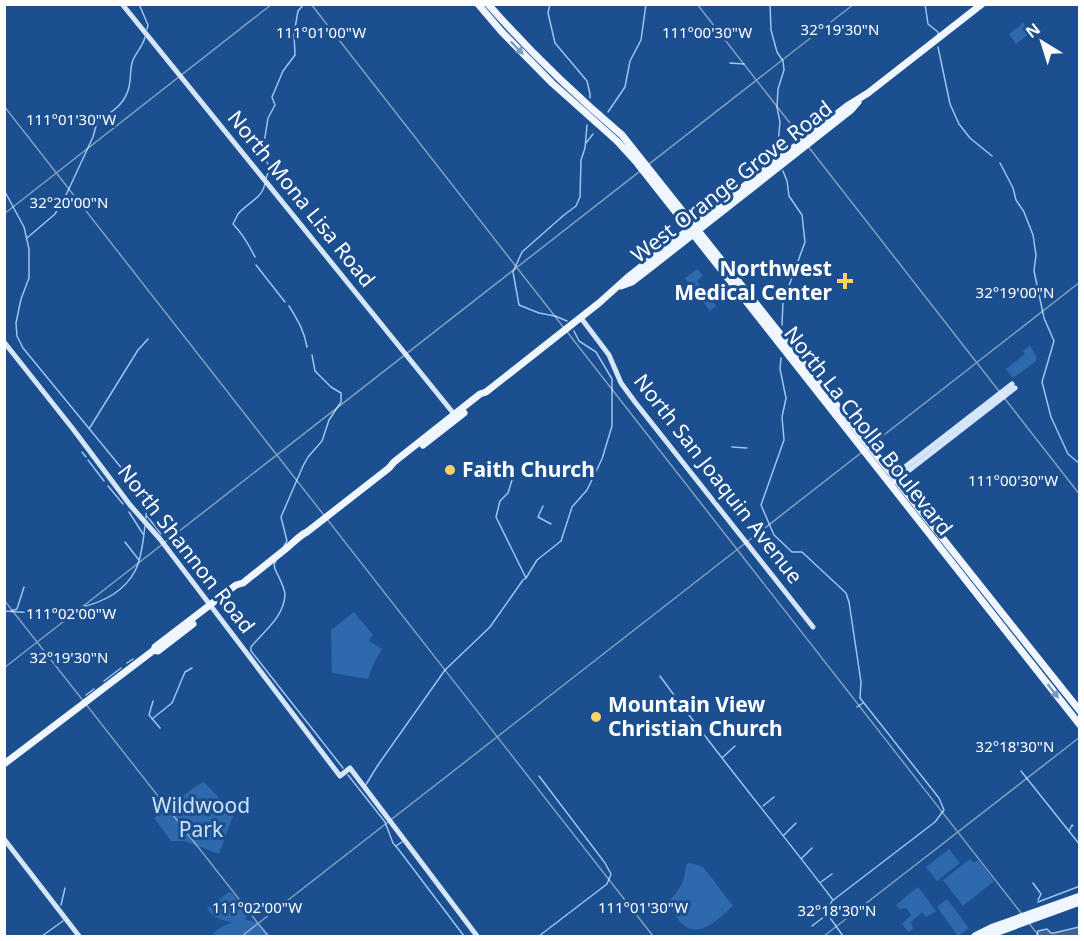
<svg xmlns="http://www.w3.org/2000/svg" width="1084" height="941" font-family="'Noto Sans',sans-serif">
<rect width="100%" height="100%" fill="#1b4f8f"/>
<!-- green -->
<path fill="#2e69ad" d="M1023 23 1031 32 1016 44 1009 34Z
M698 269 703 276 697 281 716 306 710 311 685 278Z
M1030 346 1037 357 1036 361 1013 378 1006 369 1025 354 1023 351Z
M354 612 373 635 369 641 382 649 373 665 368 679 332 673 331 630Z
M204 782 221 800 236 808 219 854 184 841H171L154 818 195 787Z
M949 849 960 863 937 881 926 867Z
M970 859 974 863 978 860 994 881 963 906 943 880Z
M689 863 698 865 704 868 733 906C721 916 703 937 686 927 678 922 673 910 667 903 679 892 685 881 686 865Z
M918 887 936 911 926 917 922 912 911 922 913 929 908 932 902 924 911 915 906 908 899 909 896 905Z
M229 892 232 893 249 915 244 919 259 923 271 936H216L213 934 218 929 232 922C221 921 214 917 207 909Z
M947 899 969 928 958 936 937 907Z"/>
<!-- water -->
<path fill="#3c6290" stroke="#9cc4f0" stroke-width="1.5" d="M1079 927V936H1037L1038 931 1047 929 1051 933H1054Z"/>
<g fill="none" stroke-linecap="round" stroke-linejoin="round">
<!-- stream -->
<path stroke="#9cc4f0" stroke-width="1.5" d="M139 4 148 25 147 29
M550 4 548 13 555 43 587 81 590 94V98
M770 4 771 30 777 52 783 61 784 70 778 89 777 107 780 122 777 154
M925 4 928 24 938 32V35
M938 47 950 104 959 124 970 138 992 156
M730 63 744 64
M608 112 625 87 630 61 641 40 646 4
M586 143 593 134
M1000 163 1013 188 1016 200 1024 212 1033 235 1036 255 1034 271 1044 318 1054 341 1042 382 1051 417 1068 454 1080 464
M266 178 270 168 263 154V149L268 118 275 105 272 97 283 71 295 55 294 34 298 11 304 4
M4 190 24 227 29 249V278L21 299 16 323 17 336 23 348 142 493C147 501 146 509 146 518
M27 238 55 214 66 195 93 137 97 122C111 112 125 105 129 87 131 79 130 71 132 63 134 54 143 47 145 37
M255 257C249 245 243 234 233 224 234 222 237 216 238 214 247 203 263 198 265 183
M256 265 285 302
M289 306C298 321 304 330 307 347
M567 321 555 316 539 313 519 305 513 272 522 252 564 215 576 206 580 197 581 160 585 148 587 125
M782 325 783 302 805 242 802 215 789 196 787 181 783 171
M781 358 780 369 786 398 782 417 784 440 761 505 774 535 792 552H802L846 593 849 602 861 682 860 698 939 798 944 810 935 822 832 901 827 911 831 919 843 936
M89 429 138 350 148 339
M732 447 747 448
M82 452 86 457
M88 460 104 481
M511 467 512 480 508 493 500 501 496 517 526 578
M108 486 123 504
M543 506 538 517 551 524
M129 512 143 534
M147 516 161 534
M125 542 139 560
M284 546 287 541 281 517 303 466 308 457 322 441 329 420 341 402V393L331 387 315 371 312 355
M276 561 274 564 275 569C278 576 285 587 285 595 284 617 263 632 251 647V651L343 768
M4 611C46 615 113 613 135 571 142 558 143 540 145 526
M11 611 17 609 24 587
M127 663 133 659
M660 676C715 752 776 825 833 900
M104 681 121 668
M86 695 94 689
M153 701 149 715 160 728
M857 707 863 703
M152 719 172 703 185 672 192 668
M723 757 735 746
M1021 771 1080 845
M348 775 385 822 393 843 399 850 464 936
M539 776 605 863 611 874 607 884 539 936
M365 786 378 765 445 670 490 627 523 580 526 578 537 560 561 541 572 507 587 490 602 459 612 426V379L596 352 579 341 574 331
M763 806 774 797
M1069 831 1072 825 1073 826
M784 835 796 823
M396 846 402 842
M802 858 812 848
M821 882 832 874
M1033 883 1041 894 1038 900
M1038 902 1080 886
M61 905 65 888
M812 926 825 916H828
M42 936 63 921"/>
<!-- secondary -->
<path stroke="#d6e6fa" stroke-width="5" d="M122 4 454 414
M581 318 609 355 621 383 635 402 813 627
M4 342 73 429 130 505 160 539 340 776 350 768 477 936
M892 477 1012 384
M894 482 1015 388
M4 839 79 936"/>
<!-- primary -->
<path stroke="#f0f6ff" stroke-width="7" d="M478 4 501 31 552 83 617 141 637 163 1080 725
M488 4C529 51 575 95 622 135L1080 711
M621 286 632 282 654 265 851 110 858 102
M423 445 464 413
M154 650 158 651 193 624
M4 764 154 650 155 647 236 585 243 583C258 571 273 559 288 547 295 541 299 536 307 532L389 468 394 462 480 394 486 392 599 303 628 277 847 106 868 93 982 4
M975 936 993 927 1080 896
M987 936 1080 902"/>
</g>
<!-- one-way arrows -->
<defs><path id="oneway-solid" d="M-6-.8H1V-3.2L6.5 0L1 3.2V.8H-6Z" transform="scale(1.5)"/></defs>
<g fill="#7b9ac1">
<use href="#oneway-solid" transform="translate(517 48) rotate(46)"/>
<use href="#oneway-solid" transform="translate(1053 691) rotate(52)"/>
</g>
<!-- ticks -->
<path fill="none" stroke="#fff" stroke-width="1.5" stroke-opacity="0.45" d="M311 4 1039 936M697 4 1080 495M4 106 653 936M4 214 272 4M4 600 268 936M4 668 854 4M242 936 1080 282M824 936 1080 737"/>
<!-- markers -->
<g fill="#ffd166" stroke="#1b4f8f" stroke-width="2">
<path d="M842 272h6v6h6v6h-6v6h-6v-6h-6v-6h6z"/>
<circle cx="450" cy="470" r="6"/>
<circle cx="596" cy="717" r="6"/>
</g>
<g text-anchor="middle" stroke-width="6" stroke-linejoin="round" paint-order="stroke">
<!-- street labels -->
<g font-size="21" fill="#fff" stroke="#1b4f8f">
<text transform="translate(732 182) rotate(-38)" y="7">West Orange Grove Road</text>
<text transform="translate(301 199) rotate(51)" y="7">North Mona Lisa Road</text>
<text transform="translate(868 431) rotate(52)" y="7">North La Cholla Boulevard</text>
<text transform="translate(718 479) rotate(52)" y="7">North San Joaquin Avenue</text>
<text transform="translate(186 549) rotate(52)" y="7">North Shannon Road</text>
</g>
<!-- poi labels -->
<g font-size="21" font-weight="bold" fill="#fff" stroke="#1b4f8f" text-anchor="start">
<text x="832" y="276" text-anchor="end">Northwest<tspan x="832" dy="24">Medical Center</tspan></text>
<text x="462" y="477">Faith Church</text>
<text x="608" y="712">Mountain View<tspan x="608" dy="24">Christian Church</tspan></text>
</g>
<!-- park labels -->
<g font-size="21" fill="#cfe3fa" stroke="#1b4f8f">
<text x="201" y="813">Wildwood<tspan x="201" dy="24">Park</tspan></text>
</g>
</g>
<g font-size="15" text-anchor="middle" fill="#fff" stroke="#1b4f8f" stroke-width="6" stroke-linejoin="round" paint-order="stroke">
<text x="840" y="35">32°19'30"N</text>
<text x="321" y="38">111°01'00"W</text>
<text x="707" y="38">111°00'30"W</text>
<text x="71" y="125">111°01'30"W</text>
<text x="69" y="208">32°20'00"N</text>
<text x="1015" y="298">32°19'00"N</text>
<text x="1013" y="486">111°00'30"W</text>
<text x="71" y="619">111°02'00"W</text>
<text x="69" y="663">32°19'30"N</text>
<text x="1015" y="752">32°18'30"N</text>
<text x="257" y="913">111°02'00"W</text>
<text x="643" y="913">111°01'30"W</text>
<text x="837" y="916">32°18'30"N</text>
</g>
<!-- border -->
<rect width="1084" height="941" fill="none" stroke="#ffffff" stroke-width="12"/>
<!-- north arrow -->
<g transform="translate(1042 42) rotate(322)" stroke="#1b4f8f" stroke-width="4.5" paint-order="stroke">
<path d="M0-4.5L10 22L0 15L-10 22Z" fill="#ffffff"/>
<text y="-9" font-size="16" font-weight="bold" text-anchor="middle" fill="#ffffff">N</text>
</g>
</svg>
